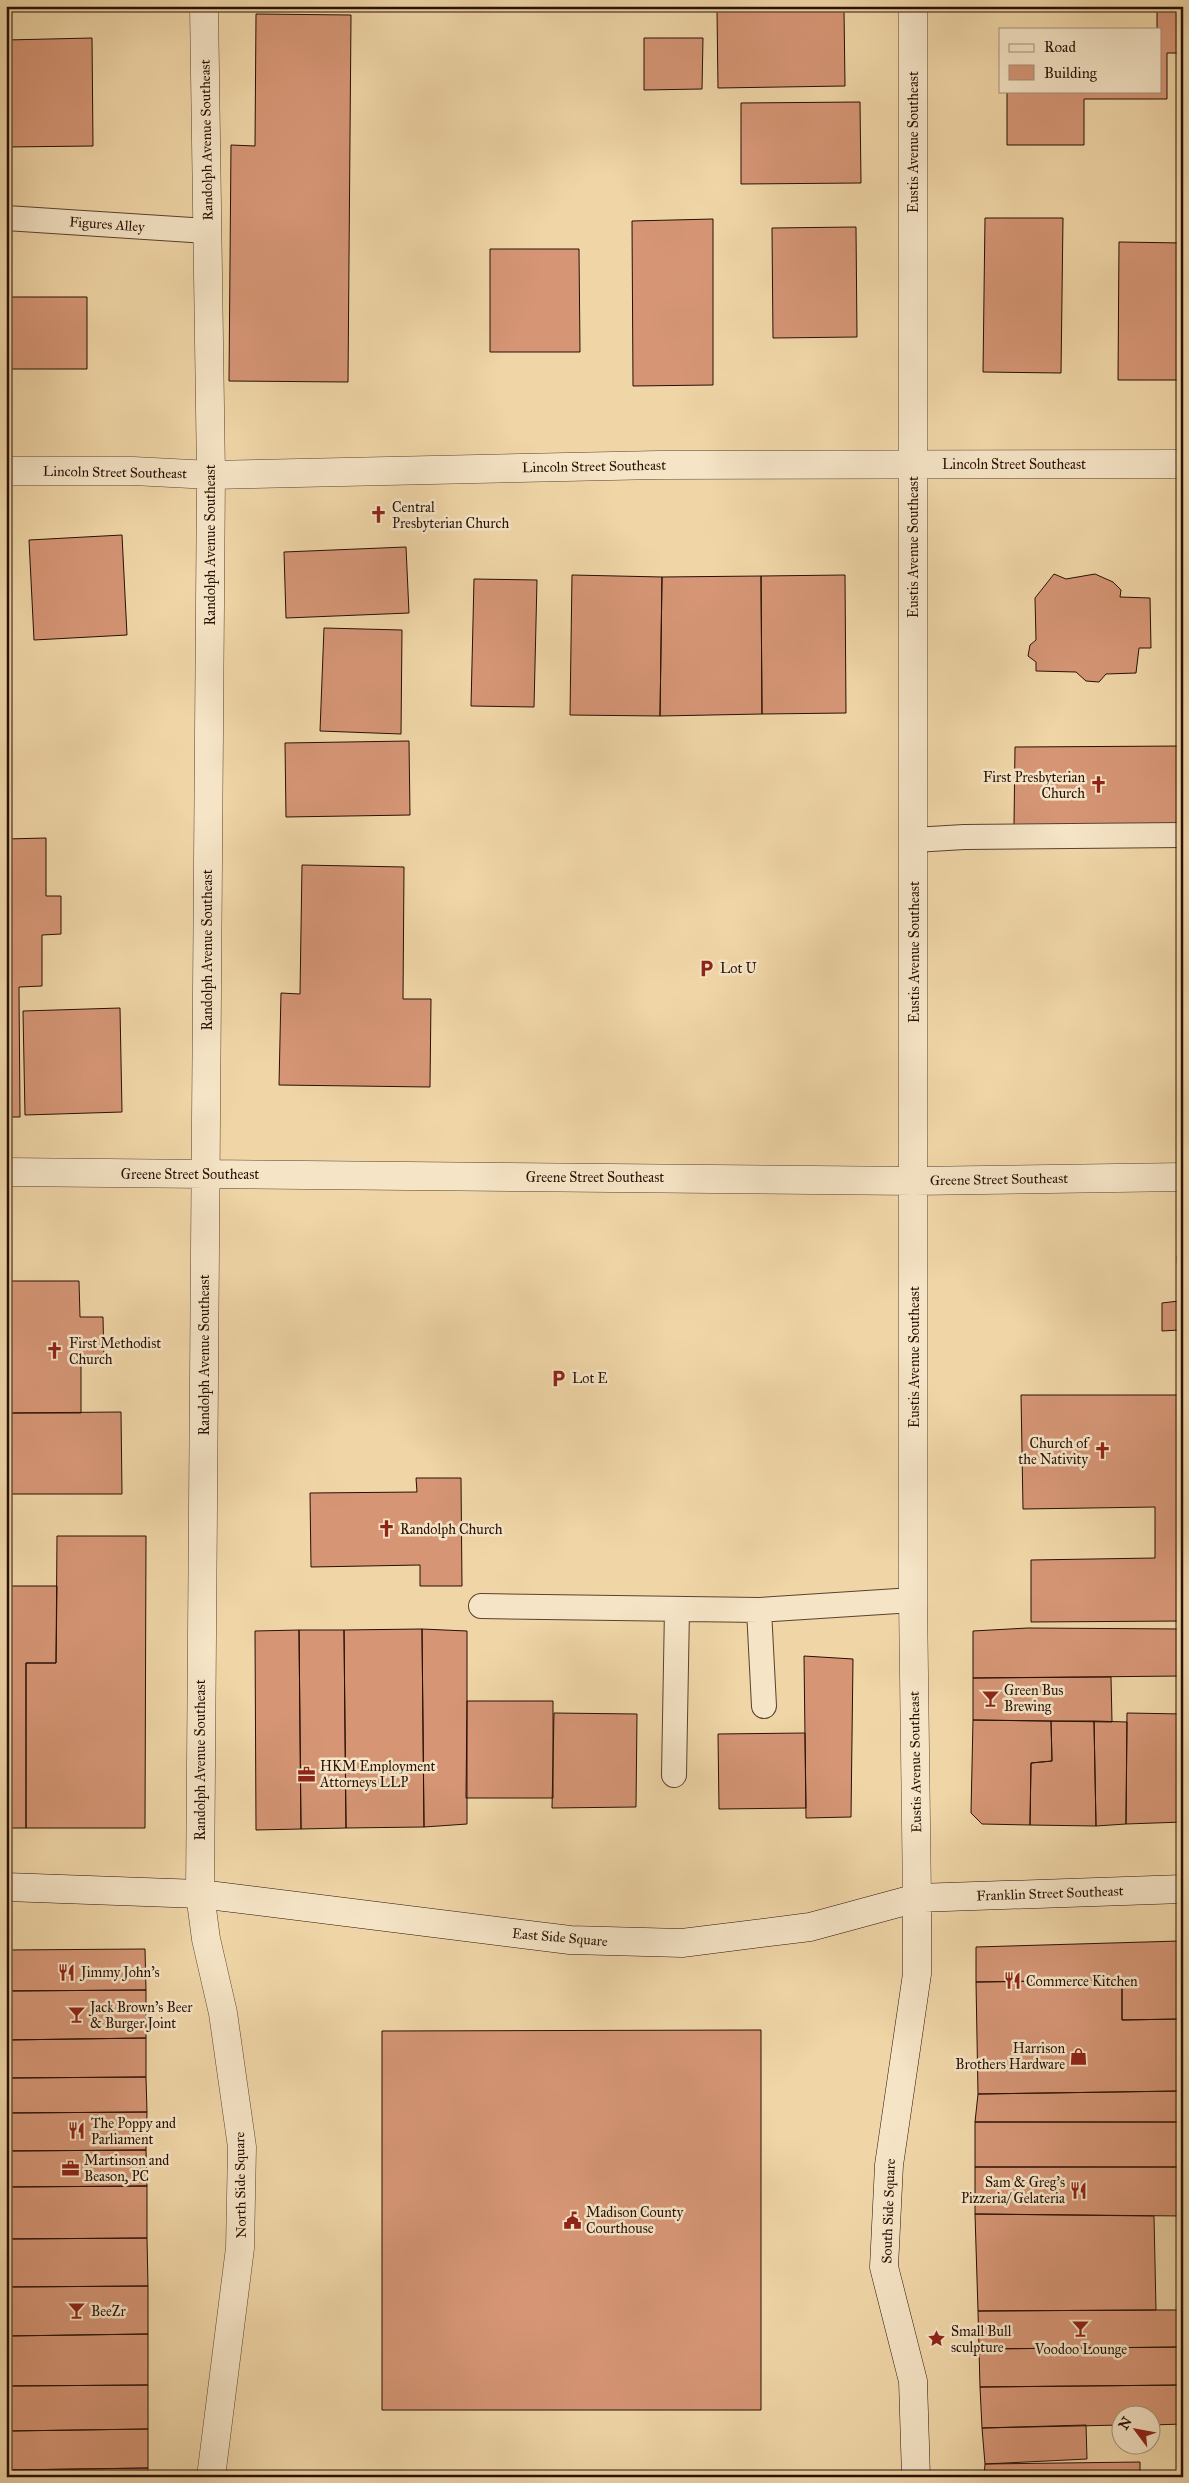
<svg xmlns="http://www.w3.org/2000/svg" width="1189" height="2483" font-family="'IM FELL Great Primer',serif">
<rect width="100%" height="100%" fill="#f0d6a7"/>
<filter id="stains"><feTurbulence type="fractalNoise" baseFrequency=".004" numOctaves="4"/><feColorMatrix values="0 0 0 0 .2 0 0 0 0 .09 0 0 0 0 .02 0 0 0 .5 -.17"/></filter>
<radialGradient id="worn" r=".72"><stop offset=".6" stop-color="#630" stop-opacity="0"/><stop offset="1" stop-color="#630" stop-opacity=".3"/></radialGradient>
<!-- building -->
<path fill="#d69676" stroke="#281005" d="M1157 6H1183V53H1167V99H1084V145H1007V91H1160V29H1157Z
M844 10 845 86 718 88 717 11Z
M256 14 351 15 348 382 229 381 231 145 255 146Z
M92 38 93 146 6 147V40Z
M644 38H703L702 89 644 90Z
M860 102 861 183 741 184V103Z
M985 218H1063L1061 373 983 372Z
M713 219V385L633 386 632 221Z
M856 227 857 337 773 338 772 228Z
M1119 242 1183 243V380H1118Z
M490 249H579L580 352H490Z
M6 297H87V369H6Z
M122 535 127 635 34 640 29 540Z
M406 547 409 613 286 618 284 552Z
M1054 574 1066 579 1095 574 1113 582 1121 590 1120 597 1150 598 1151 648H1139L1136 673 1106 674 1099 682 1086 681 1076 672 1036 671V662L1028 656 1030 645 1036 640 1035 598Z
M572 575 662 577 660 716 570 715Z
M845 575 846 713 762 714 761 576Z
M761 576 762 714 660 716 662 577Z
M474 579 537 580 534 707 471 706Z
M324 628 402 630 401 734 320 731Z
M409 741 410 815 286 817 285 743Z
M1183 746V824L1014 825 1015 747Z
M46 838V896H61V934L42 935V986L19 987 20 1117H6V839Z
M302 865 404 867 403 999H431L430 1087 279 1085 281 993 300 994Z
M120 1008 122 1112 25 1115 23 1011Z
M1177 1256H1183V1621L1031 1622V1560L1155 1558V1507L1023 1509 1021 1395H1179V1330L1162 1331V1303L1179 1301Z
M6 1281H79L80 1317H103L104 1362H81V1413H6Z
M121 1412 122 1494H6V1413Z
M416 1478H461L462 1586H420V1565L311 1567 310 1493 417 1492Z
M57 1536H146L145 1828H26V1663H56Z
M6 1586H57L56 1663H26V1828H6Z
M1028 1628 1183 1629V1676L973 1678V1631Z
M422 1629 424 1827 346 1828 344 1630Z
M422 1629 467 1631V1824L424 1827Z
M299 1630 301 1829 256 1830 255 1631Z
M299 1630H344L346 1828 301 1829Z
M804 1656 853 1659 851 1817 806 1818Z
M1111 1677 1112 1722 973 1720V1678Z
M467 1701H553V1798H466Z
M554 1713 637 1714 636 1807 552 1808Z
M1127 1713 1183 1714V1822L1126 1824Z
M973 1720 1051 1721 1052 1761 1031 1763 1030 1825 982 1824 971 1813Z
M1051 1721H1094L1096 1826 1030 1825 1031 1763 1052 1761Z
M1094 1721 1127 1722 1126 1824 1096 1826Z
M805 1733 806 1808 719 1809 718 1734Z
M1179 1941 1180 2019 1122 2020V1980L976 1982V1947Z
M145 1949 146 1990 6 1991V1950Z
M1122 1980V2020L1180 2019 1181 2091 978 2094 976 1982Z
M146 1990V2038L6 2040V1991Z
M761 2030V2410H382V2031Z
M146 2038V2077L6 2078V2040Z
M146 2077 147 2112 6 2113V2078Z
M1181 2091V2122H975L978 2094Z
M147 2112 146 2150 6 2151V2113Z
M975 2122H1183V2167H975Z
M146 2150 147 2186 6 2187V2151Z
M975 2167H1183V2216L975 2214Z
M147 2186V2238L6 2239V2187Z
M975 2214 1154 2216 1156 2310 978 2311Z
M147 2238 148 2286 6 2287V2239Z
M148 2286V2334L6 2336V2287Z
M1156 2310H1183V2347L979 2349 978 2311Z
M148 2334V2385L6 2386V2336Z
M1183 2347V2385L980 2387 979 2349Z
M148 2385V2429L8 2431 7 2386Z
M1183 2385V2424L1152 2425V2416H1122V2425L982 2428 980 2387Z
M1086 2425 1087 2459 985 2464 982 2428Z
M148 2429V2468L8 2470V2431Z
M1140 2462V2477H984L985 2464Z
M148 2468V2477H8V2470Z"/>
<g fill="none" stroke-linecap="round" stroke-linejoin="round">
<defs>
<path id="lane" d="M6 218 207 231
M914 840 964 837 1183 835
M481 1606 759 1610 913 1600
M759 1610 764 1706
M674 1775 677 1609"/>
<path id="street" d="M204 6 211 475 200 1894 206 1939 223 2013 242 2147 240 2248 211 2477
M913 6V1600L917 1898
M6 471H133L211 475 658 465 1183 464
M6 1172 914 1181 1183 1177"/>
<path id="secondary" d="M6 1887 200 1894 570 1940 682 1943 810 1927 917 1898 1183 1889
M916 2477 913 2381 884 2267 889 2165 917 1974V1898"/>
</defs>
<!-- lane casing -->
<use href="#lane" stroke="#5a422e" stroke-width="26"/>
<!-- street casing -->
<use href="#street" stroke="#5a422e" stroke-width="29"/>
<!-- secondary casing -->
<use href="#secondary" stroke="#281005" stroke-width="29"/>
<!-- lane -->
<use href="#lane" stroke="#f5e4c6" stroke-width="24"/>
<!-- street -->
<use href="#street" stroke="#f5e4c6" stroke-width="28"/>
<!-- secondary -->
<use href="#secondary" stroke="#f5e4c6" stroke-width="28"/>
</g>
<!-- icons -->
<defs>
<symbol id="church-bare" viewBox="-9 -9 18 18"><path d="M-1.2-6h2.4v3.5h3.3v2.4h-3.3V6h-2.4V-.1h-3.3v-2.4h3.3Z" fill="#8f2418" stroke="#f5e4c6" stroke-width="2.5" paint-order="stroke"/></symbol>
<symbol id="parking-bare" viewBox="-9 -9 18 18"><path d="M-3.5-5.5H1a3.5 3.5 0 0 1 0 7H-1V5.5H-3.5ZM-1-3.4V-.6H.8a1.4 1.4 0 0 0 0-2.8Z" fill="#8f2418" stroke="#f5e4c6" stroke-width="2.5" paint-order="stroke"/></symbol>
<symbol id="bar-bare" viewBox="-9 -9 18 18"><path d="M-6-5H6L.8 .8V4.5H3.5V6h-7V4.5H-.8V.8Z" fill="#8f2418" stroke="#f5e4c6" stroke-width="2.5" paint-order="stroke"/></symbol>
<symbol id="office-bare" viewBox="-9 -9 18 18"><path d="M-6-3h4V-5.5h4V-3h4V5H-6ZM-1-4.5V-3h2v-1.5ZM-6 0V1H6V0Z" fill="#8f2418" stroke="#f5e4c6" stroke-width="2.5" paint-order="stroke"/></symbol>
<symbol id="restaurant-bare" viewBox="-9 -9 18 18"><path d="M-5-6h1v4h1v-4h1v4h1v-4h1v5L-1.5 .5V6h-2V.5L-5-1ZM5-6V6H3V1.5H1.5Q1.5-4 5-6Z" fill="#8f2418" stroke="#f5e4c6" stroke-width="2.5" paint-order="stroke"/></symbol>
<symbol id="shop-bare" viewBox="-9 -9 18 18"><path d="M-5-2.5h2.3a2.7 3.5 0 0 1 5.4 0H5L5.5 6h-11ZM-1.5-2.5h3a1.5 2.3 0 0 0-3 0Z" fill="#8f2418" stroke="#f5e4c6" stroke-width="2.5" paint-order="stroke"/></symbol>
<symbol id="civic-bare" viewBox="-9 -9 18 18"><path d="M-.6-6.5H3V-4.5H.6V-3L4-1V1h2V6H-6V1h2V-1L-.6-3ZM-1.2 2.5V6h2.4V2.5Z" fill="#8f2418" stroke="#f5e4c6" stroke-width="2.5" paint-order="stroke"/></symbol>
<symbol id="sight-bare" viewBox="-9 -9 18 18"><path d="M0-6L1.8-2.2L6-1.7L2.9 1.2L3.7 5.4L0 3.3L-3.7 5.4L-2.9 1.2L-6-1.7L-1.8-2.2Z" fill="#8f2418" stroke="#f5e4c6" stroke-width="2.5" paint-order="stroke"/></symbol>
</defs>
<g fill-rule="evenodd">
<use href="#church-bare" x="366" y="502" width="25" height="25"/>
<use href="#church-bare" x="1086" y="772" width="25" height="25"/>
<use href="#parking-bare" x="694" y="956" width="25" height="25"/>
<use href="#church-bare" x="42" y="1338" width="25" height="25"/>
<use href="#parking-bare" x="546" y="1366" width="25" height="25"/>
<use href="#church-bare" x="1090" y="1438" width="25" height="25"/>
<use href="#church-bare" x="374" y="1516" width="25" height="25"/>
<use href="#bar-bare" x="978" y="1686" width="25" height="25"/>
<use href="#office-bare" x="294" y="1762" width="25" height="25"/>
<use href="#restaurant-bare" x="54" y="1960" width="25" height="25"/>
<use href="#restaurant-bare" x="1000" y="1968" width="25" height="25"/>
<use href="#bar-bare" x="64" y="2002" width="25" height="25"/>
<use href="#shop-bare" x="1066" y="2044" width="25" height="25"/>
<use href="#restaurant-bare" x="64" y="2118" width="25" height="25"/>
<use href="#office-bare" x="58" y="2156" width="25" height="25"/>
<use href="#restaurant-bare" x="1066" y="2178" width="25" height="25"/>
<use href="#civic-bare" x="560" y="2208" width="25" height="25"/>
<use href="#bar-bare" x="64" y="2298" width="25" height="25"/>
<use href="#bar-bare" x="1068" y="2316" width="25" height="25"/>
<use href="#sight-bare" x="924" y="2326" width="25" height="25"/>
</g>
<g text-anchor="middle" stroke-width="5" stroke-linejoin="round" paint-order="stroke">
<!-- street labels -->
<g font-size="14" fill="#281005" stroke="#f5e4c6">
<text transform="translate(206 140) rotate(-91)" y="5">Randolph Avenue Southeast</text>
<text transform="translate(913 142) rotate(-90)" y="5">Eustis Avenue Southeast</text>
<text transform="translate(107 224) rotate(4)" y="5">Figures Alley</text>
<text x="1014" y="469">Lincoln Street Southeast</text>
<text transform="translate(594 466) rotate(-1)" y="5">Lincoln Street Southeast</text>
<text transform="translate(115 472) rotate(1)" y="5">Lincoln Street Southeast</text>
<text transform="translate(210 545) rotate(-90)" y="5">Randolph Avenue Southeast</text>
<text transform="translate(913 547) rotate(-90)" y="5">Eustis Avenue Southeast</text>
<text transform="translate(207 950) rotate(-90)" y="5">Randolph Avenue Southeast</text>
<text transform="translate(914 952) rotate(-90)" y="5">Eustis Avenue Southeast</text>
<text x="190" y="1179">Greene Street Southeast</text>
<text x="595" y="1182">Greene Street Southeast</text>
<text transform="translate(999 1179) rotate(-1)" y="5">Greene Street Southeast</text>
<text transform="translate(204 1355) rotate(-90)" y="5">Randolph Avenue Southeast</text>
<text transform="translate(914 1357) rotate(-90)" y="5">Eustis Avenue Southeast</text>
<text transform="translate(200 1760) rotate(-90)" y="5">Randolph Avenue Southeast</text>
<text transform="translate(915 1762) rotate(-91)" y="5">Eustis Avenue Southeast</text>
<text transform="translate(1050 1893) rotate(-2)" y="5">Franklin Street Southeast</text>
<text transform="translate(560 1937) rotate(5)" y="5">East Side Square</text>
<text transform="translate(240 2185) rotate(-91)" y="5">North Side Square</text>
<text transform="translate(888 2211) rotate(-88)" y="5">South Side Square</text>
</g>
<!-- poi labels -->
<g font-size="14" fill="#281005" stroke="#f5e4c6" text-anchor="start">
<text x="392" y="512">Central<tspan x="392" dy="16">Presbyterian Church</tspan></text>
<text x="1085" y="782" text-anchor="end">First Presbyterian<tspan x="1085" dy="16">Church</tspan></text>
<text x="720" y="973">Lot U</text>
<text x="69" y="1348">First Methodist<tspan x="69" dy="16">Church</tspan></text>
<text x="572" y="1383">Lot E</text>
<text x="1088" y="1448" text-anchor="end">Church of<tspan x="1088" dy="16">the Nativity</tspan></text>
<text x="400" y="1534">Randolph Church</text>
<text x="1004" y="1695">Green Bus<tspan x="1004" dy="16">Brewing</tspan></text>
<text x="320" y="1771">HKM Employment<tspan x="320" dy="16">Attorneys LLP</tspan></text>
<text x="81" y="1977">Jimmy John's</text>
<text x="1026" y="1986">Commerce Kitchen</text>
<text x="90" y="2012">Jack Brown's Beer<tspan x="90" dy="16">&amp; Burger Joint</tspan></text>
<text x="1065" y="2053" text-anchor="end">Harrison<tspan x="1065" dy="16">Brothers Hardware</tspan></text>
<text x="91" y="2128">The Poppy and<tspan x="91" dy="16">Parliament</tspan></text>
<text x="84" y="2165">Martinson and<tspan x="84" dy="16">Beason, PC</tspan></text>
<text x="1065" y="2187" text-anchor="end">Sam &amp; Greg's<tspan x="1065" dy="16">Pizzeria/ Gelateria</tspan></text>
<text x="586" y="2217">Madison County<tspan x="586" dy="16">Courthouse</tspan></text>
<text x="91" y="2316">BeeZr</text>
<text x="951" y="2336">Small Bull<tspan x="951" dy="16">sculpture</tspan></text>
<text x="1081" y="2354" text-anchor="middle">Voodoo Lounge</text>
</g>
</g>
<!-- margin -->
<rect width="1189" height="2483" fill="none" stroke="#f0d6a7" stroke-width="25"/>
<rect x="8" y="8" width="1174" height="2468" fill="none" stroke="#281005" stroke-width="2.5"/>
<rect x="12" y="12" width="1164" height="2458" fill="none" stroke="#281005"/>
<!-- legend -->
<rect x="999" y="28" width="162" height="65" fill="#f5e4c6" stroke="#a38f79"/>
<rect x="1009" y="44" width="25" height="8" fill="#f5e4c6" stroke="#a38f79"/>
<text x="1044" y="52" font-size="15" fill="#281005">Road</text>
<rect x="1009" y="65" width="25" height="15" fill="#d69676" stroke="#a38f79"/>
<text x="1044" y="78" font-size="15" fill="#281005">Building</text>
<!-- north arrow -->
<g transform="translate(1136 2430) rotate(302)"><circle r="24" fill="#f5e4c6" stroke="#a38f79"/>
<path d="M0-4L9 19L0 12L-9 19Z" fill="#8f2418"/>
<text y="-8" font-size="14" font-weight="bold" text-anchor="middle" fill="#281005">N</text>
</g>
<rect width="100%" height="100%" filter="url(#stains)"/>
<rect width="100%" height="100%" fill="url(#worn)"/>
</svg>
